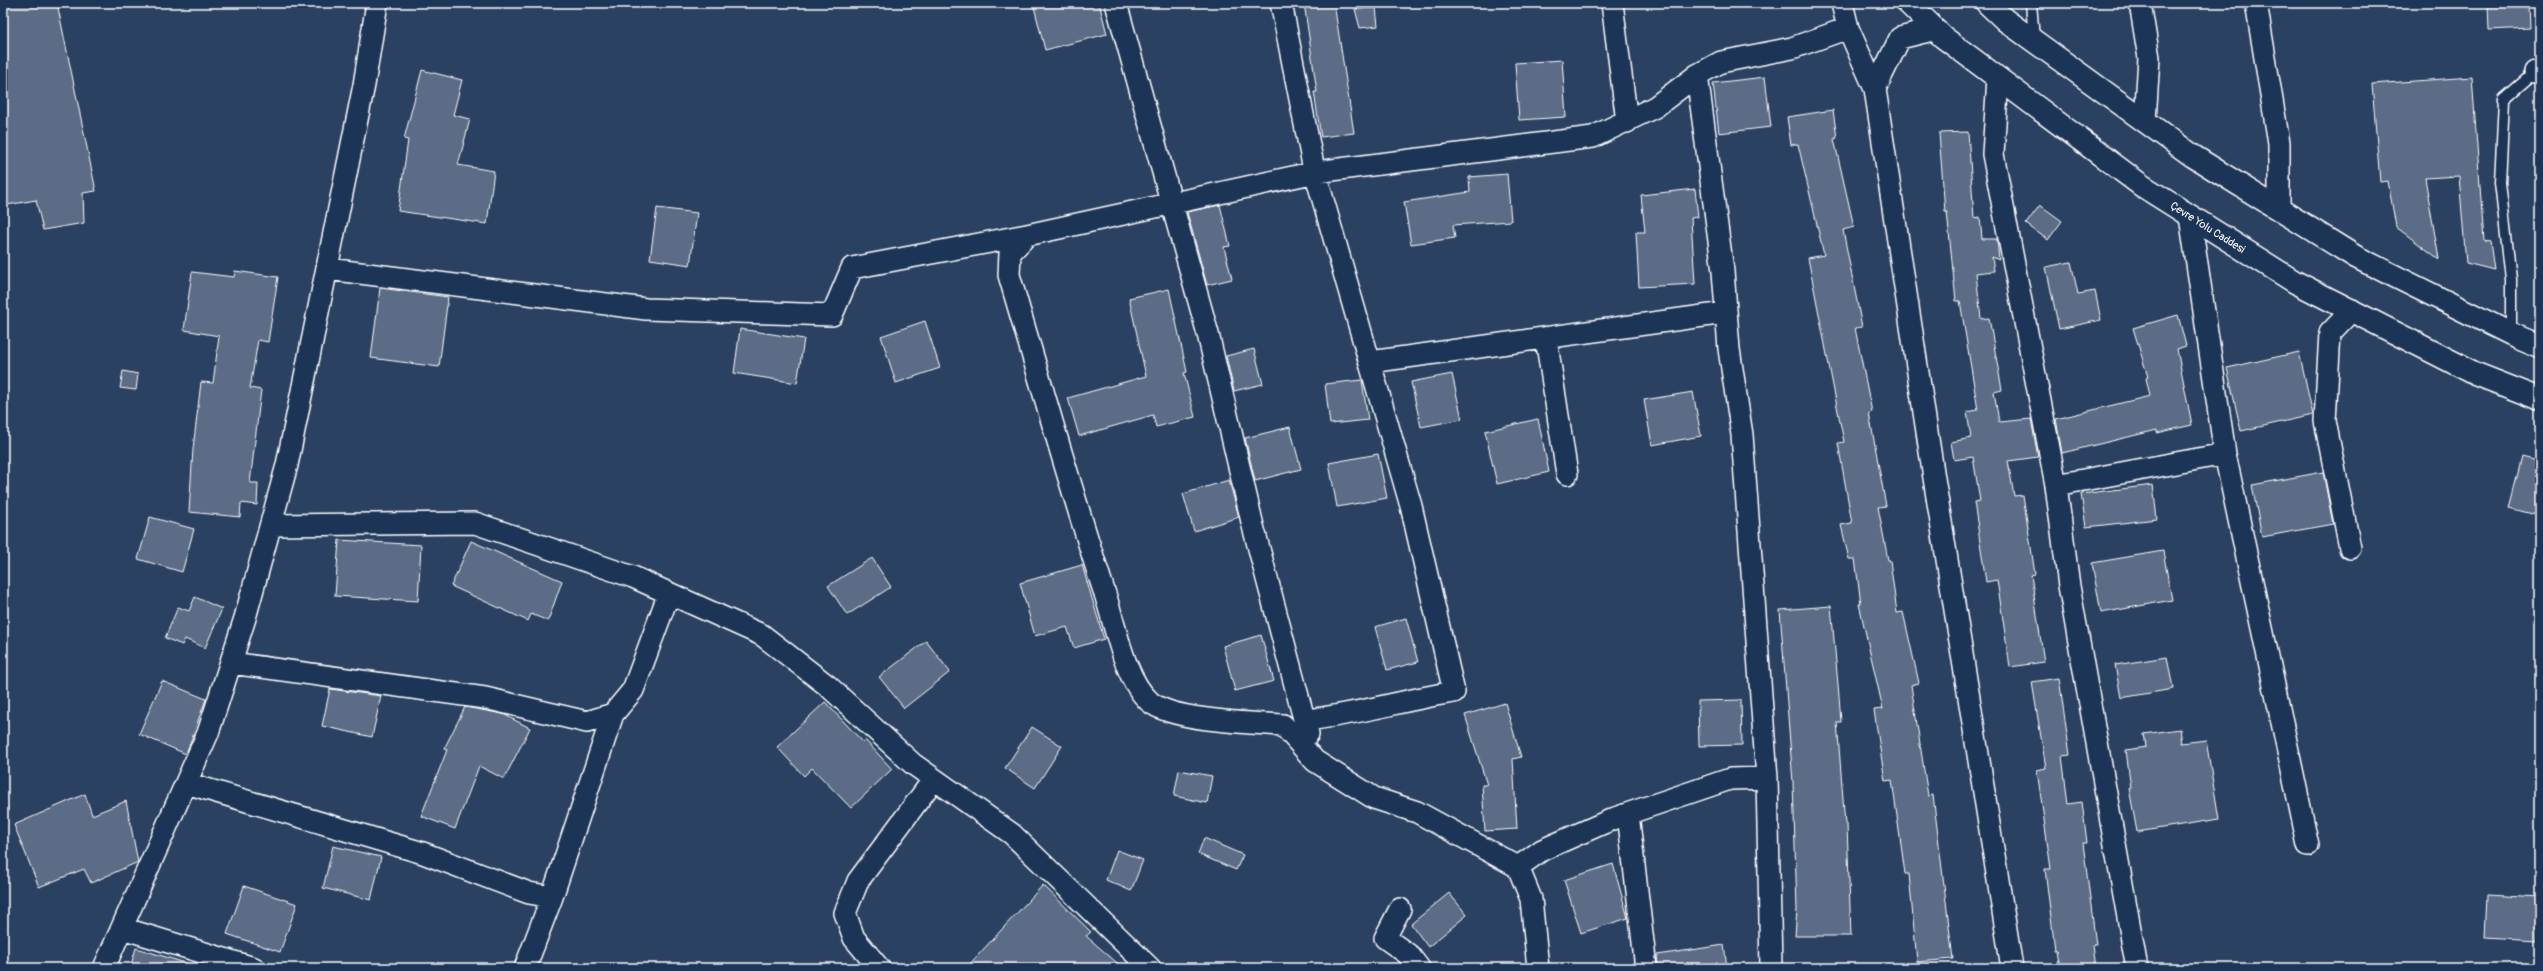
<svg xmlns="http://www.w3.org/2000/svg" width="2543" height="971" font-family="Pangolin,sans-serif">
<rect width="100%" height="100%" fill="#2a4161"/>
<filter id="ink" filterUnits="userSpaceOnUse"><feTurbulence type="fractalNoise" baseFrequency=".025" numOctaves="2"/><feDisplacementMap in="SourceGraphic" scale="8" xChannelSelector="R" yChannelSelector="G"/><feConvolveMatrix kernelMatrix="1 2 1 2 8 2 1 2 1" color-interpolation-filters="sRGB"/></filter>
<g filter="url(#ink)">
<!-- building -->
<path fill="#5b6c86" stroke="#fff" d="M3 3H57L96 191 83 193 84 223 43 230 36 200 7 205 3 184Z
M1033 3H1099L1107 34 1045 50Z
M1304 3H1334L1354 133 1321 137 1314 92H1317Z
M2488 3H2529L2530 28 2489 30Z
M1376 8 1378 26 1360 28 1355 9Z
M1562 60 1566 117 1519 120 1515 63Z
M422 70 462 80 453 115 470 119 458 165 494 171 487 224 398 211 408 140 404 139Z
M1765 77 1771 127 1719 133 1713 83Z
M2472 77 2484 241 2490 242 2494 270 2466 263 2459 176 2425 178 2439 259 2396 227 2388 181 2380 182 2372 84Z
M1833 110 1837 138 1834 139 1854 227 1843 230 1862 327 1855 328 1872 412 1869 413 1886 506 1878 507 1888 560H1890L1897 613 1903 612 1919 683 1911 685 1928 796 1933 795 1953 959 1917 962 1909 874H1905L1892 780 1885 781 1874 710 1883 709 1859 604H1861L1855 559H1849L1841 525 1852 523 1838 443 1844 442 1808 258 1824 255 1798 144 1791 145 1787 117Z
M1968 132 1974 218 1980 217 1982 239H1997L1999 260 1992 257 1994 271 1976 273 1981 319 1989 318 2002 390 1994 392 1999 422 2031 419 2038 457 2008 461 2014 496 2023 495 2035 574 2031 575 2044 662 2010 667 1997 580 1986 582 1974 502 1980 501 1973 457 1954 460 1951 442 1971 438 1967 412 1978 410 1960 301H1956L1947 212H1945L1939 133Z
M1507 174 1511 221 1453 225 1455 238 1411 244 1404 202 1470 192 1469 177Z
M1695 189 1698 217 1691 218 1695 284 1639 287 1636 232H1645L1641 195Z
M1220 205 1230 246 1224 247 1232 279 1207 285 1187 212Z
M2040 205 2062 221 2048 240 2026 224Z
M657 208 697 213 690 265 650 259Z
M2071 262 2078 294 2095 291 2101 320 2059 329 2046 267Z
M235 271 278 277 268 342 258 340 250 388 261 390 250 483H258L257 505 241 503 240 517 189 512 193 449 201 382 213 383 219 336 184 330 192 272 234 277Z
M380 288 448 297 439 367 371 358Z
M1169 289 1187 372 1184 373 1195 417 1156 427 1153 415 1079 436 1068 398 1146 376 1129 298Z
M2178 315 2186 346 2177 349 2192 425 2157 433V430L2062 453 2056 419 2150 396 2146 378 2148 377 2133 328Z
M925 321 940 368 896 383 881 336Z
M740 329 804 339 797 383 734 373Z
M1254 349 1263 384 1234 391 1226 356Z
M2299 352 2313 415 2241 431 2227 368Z
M123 371 138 374 136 390 120 388Z
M1452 374 1462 419 1421 427 1411 382Z
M1362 380 1368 420 1330 424 1325 384Z
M1693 392 1701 436 1652 445 1644 400Z
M1538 419 1549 472 1497 484 1485 431Z
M1290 427 1301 469 1255 481 1245 438Z
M1378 454 1387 498 1337 507 1329 463Z
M2522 457 2540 462V516L2509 508Z
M2323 472 2333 524 2262 537 2252 485Z
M1229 480 1239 517 1194 531 1183 494Z
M2153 485 2157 519 2086 527 2081 494Z
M150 517 194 529 182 572 138 559Z
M339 540 421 545 418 601 335 596Z
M471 541 562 581 548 621 531 614 528 621 451 586Z
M2163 551 2172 600 2101 613 2092 563Z
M872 558 891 587 847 615 828 586Z
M1082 565 1104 639 1074 648 1067 627 1035 636 1020 583Z
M195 597 222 609 205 648 185 639 182 645 165 638 178 607 189 611Z
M1831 606 1839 696 1841 722H1837L1845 824H1847L1851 936H1795L1797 909 1793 783 1780 610Z
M1406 618 1418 662 1387 670 1375 627Z
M1261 635 1274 681 1235 691 1223 646Z
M926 641 950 672 904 708 879 677Z
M2167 657 2173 689 2121 698 2115 665Z
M2059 678 2070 755 2062 756 2068 804 2082 802 2087 843H2083L2096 945H2093L2096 968H2060L2057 950H2055L2045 869H2051L2037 770 2046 768 2032 682Z
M162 681 206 699 186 754 139 734Z
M330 689 381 696 372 737 322 726Z
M1741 700 1742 745 1699 746 1698 701Z
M825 702 863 742 865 740 892 769 851 808 812 768 804 776 777 747Z
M1505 703 1521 757 1513 759 1517 829 1485 831 1482 785H1487L1465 715Z
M465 707 503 714 530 728 504 779 479 766 455 829 421 816 447 750 444 749Z
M1032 727 1062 746 1035 788 1005 768Z
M2180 729 2182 743 2206 740 2219 819 2137 832 2129 788H2131L2126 750 2146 747 2144 734Z
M1179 770 1212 776 1207 803 1174 796Z
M85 794 92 815 126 801 138 862 91 883 84 869 39 887 14 825Z
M1204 838 1243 855 1236 870 1198 854Z
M333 846 381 857 371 900 323 888Z
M1117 850 1143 860 1131 891 1106 880Z
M1613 864 1628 918 1581 933 1564 880Z
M1043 885 1091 932 1086 936 1123 968H966Z
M244 886 297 904 280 952 227 934Z
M1449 893 1467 915 1428 947 1411 924Z
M2487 895 2540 898 2538 940 2485 937Z
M1724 945 1727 968H1658L1657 955Z
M136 948 189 964 188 968H130Z"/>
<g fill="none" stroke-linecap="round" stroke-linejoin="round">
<defs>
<path id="lane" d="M2031 3 2034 39
M2511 334V279L2500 183 2504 99 2535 72"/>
<path id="street" d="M1116 3 1208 334 1253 526 1308 734
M1281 3 1313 165 1411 506 1454 692C1403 700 1355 715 1305 720
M1612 3 1627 122
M1842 3 1848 28 1875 89 1934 478 2012 968
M2140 3 2149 58 2145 121
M2256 3 2279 143V209
M2535 72H2540
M1697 75 1723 271 1729 349 1742 435 1767 778 1771 968
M1998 78 1993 154 2056 485 2069 586 2137 968
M1875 89 1900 38 1936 29
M328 269 646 309 832 315 852 268 1027 235
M1546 338 1567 474
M1370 362 1725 313
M2225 454 2308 845
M2056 485 2225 454 2190 216
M271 525 475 523 633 577 762 635 828 686 913 764 1012 834 1150 968
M2350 548 2325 421 2330 333 2352 310
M231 663 485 698 587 722 613 714 633 690 669 593
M186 783 423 853 529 893 552 897
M1628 814 1646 968
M1518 867 1542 850 1615 818 1730 779 1767 778
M1400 909 1385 938 1409 955 1419 968
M122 928 254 968
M104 968 208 733 245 618 287 465 364 85 377 3
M525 968 552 897 613 714
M879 968 854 938 845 913 858 881 934 779
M1538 968 1531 899 1518 867 1417 812 1374 798 1315 761 1283 725C1252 723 1173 721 1150 702 1125 680 1116 629 1106 597 1071 491 1041 383 1009 275L1010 253 1027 235 1316 172 1593 137 1655 107 1697 75 1721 62 1792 48 1848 28"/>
<g id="highway">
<path id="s1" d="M1908 3 1943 37 2141 185 2295 282 2476 374 2540 399"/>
<path d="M1987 3 2005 20 2193 156 2356 257 2511 334 2540 346"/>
</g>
</defs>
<!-- lane casing -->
<use href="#lane" stroke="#fff" stroke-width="13"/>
<!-- street casing -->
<use href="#street" stroke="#fff" stroke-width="24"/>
<!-- highway casing -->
<use href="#highway" stroke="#fff" stroke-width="25"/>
<!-- lane -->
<use href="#lane" stroke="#1d3557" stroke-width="10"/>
<!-- street -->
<use href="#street" stroke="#1d3557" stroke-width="21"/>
<!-- highway -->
<use href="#highway" stroke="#1d3557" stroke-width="22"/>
</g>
</g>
<g text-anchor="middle" stroke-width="3.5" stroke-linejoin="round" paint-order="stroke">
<!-- street labels -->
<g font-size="11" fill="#fff" stroke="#1d3557">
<text dy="4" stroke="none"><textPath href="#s1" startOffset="375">Çevre Yolu Caddesi</textPath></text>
</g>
</g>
<!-- margin -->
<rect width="2543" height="971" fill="none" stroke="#1d3557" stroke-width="16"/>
<rect x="8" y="8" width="2527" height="955" fill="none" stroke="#fff" stroke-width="1.5" filter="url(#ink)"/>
</svg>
